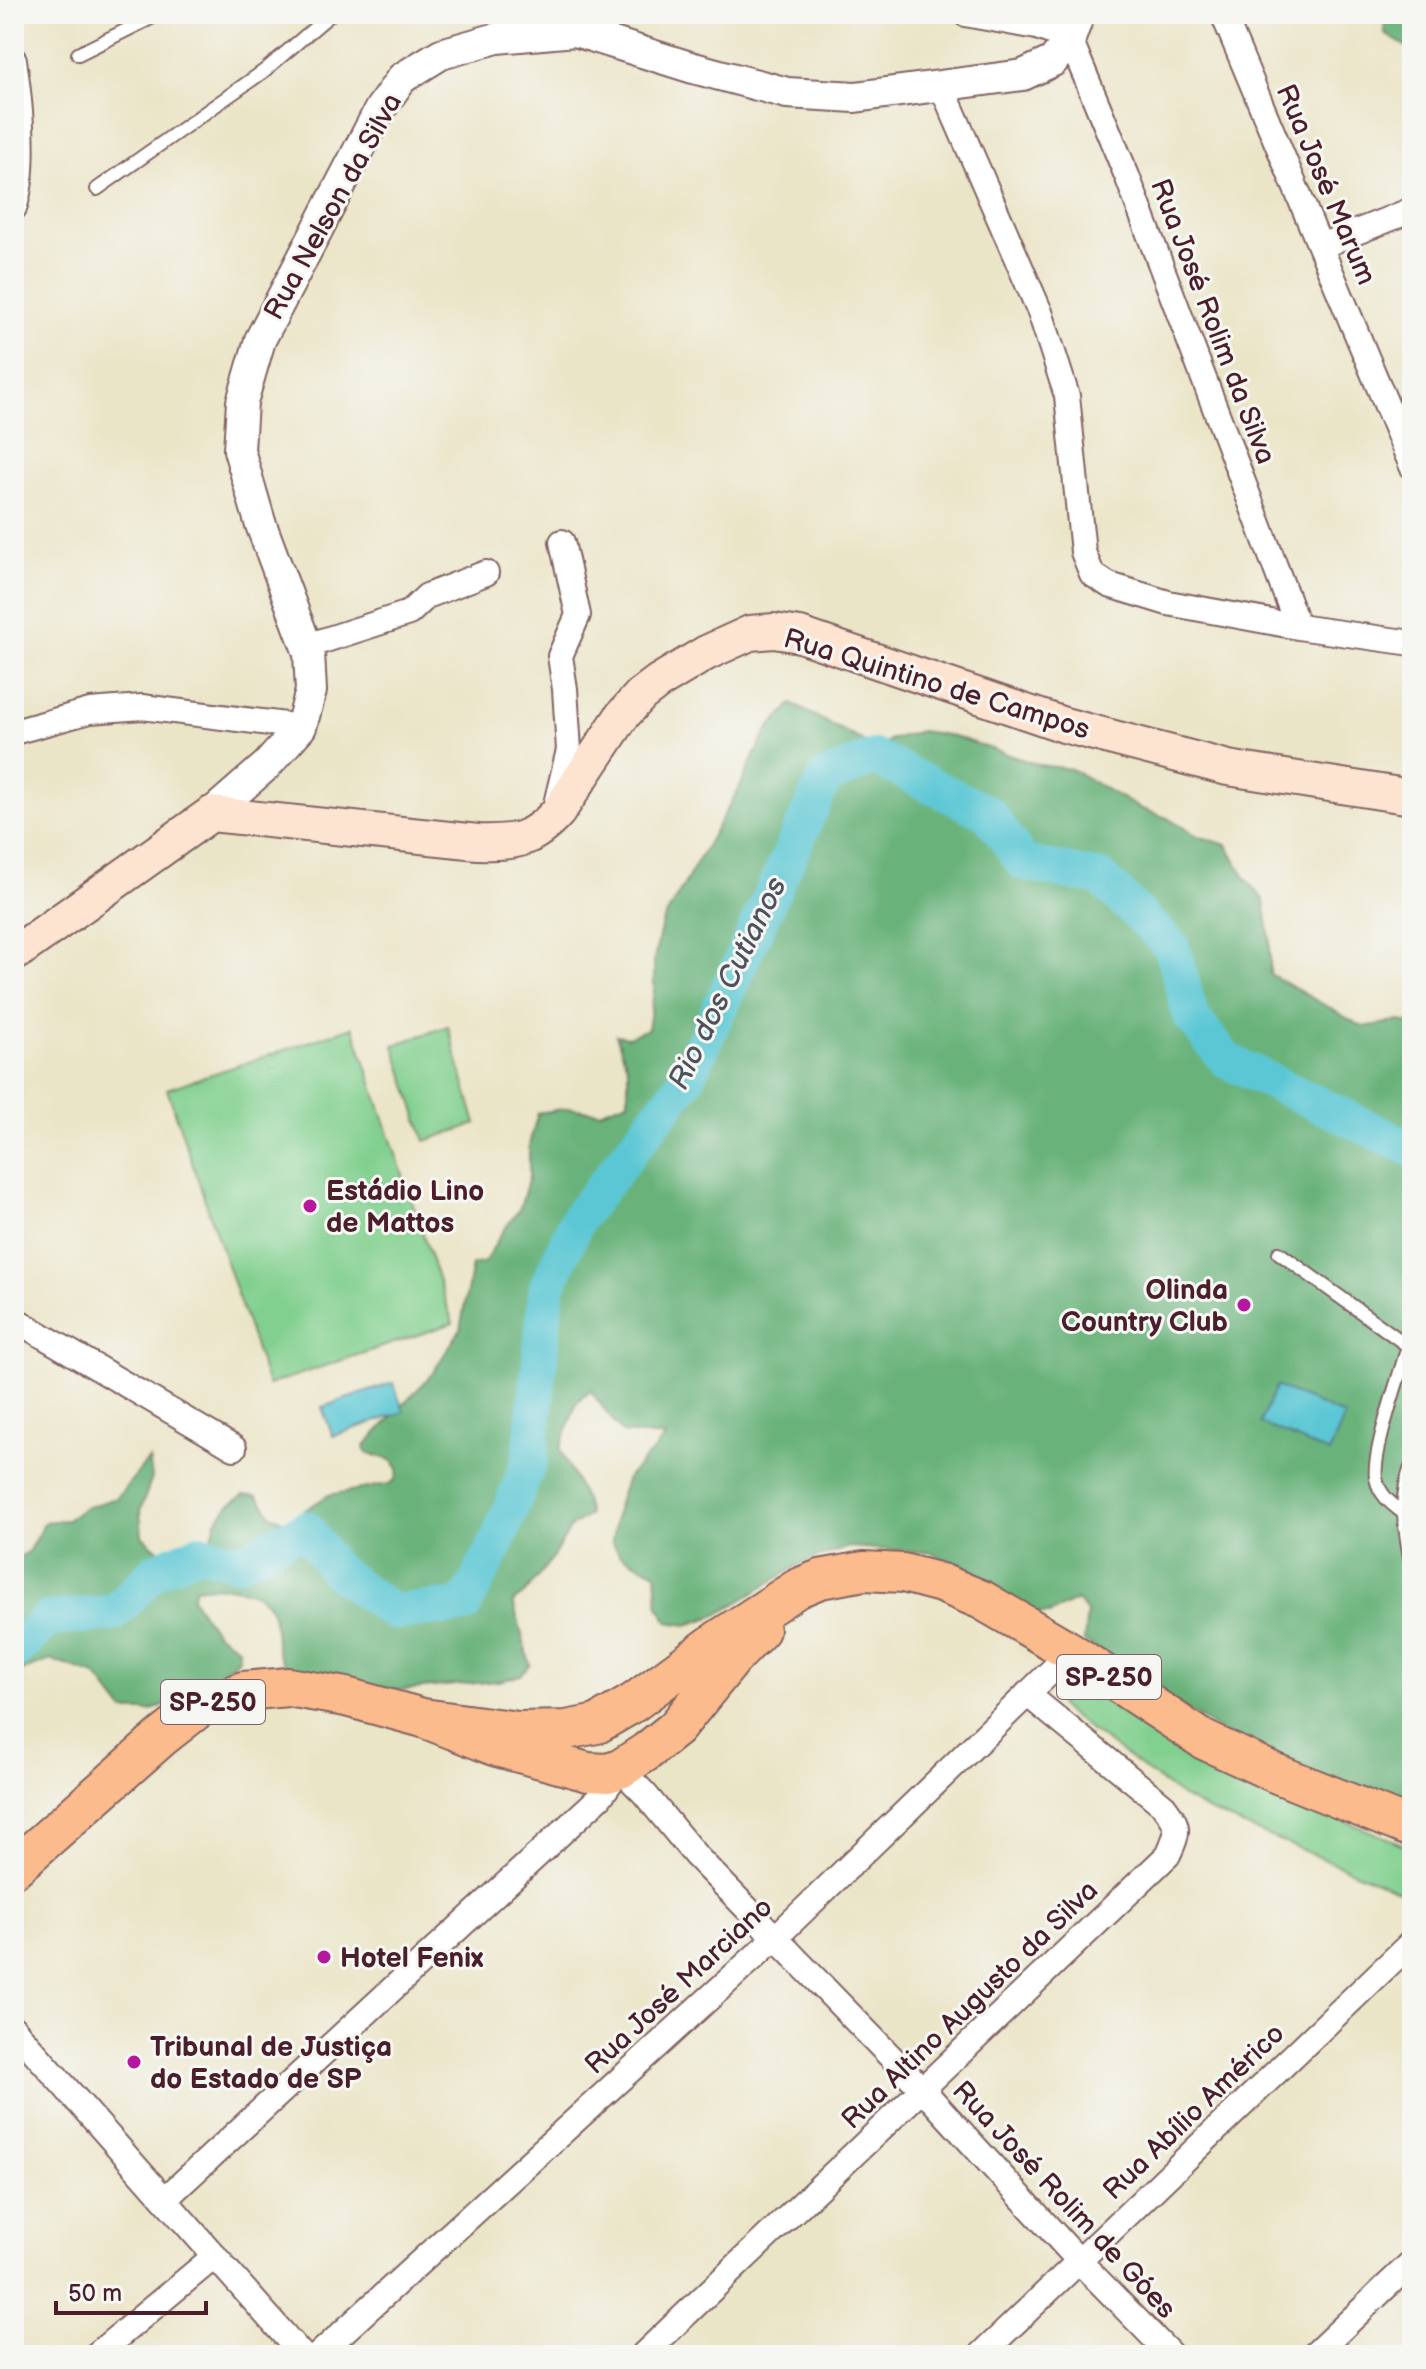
<svg xmlns="http://www.w3.org/2000/svg" width="1426" height="2369" font-family="'Balsamiq Sans',sans-serif">
<rect width="100%" height="100%" fill="#f6f6f2"/>
<filter id="ink" filterUnits="userSpaceOnUse"><feTurbulence type="fractalNoise" baseFrequency=".0125" numOctaves="2"/><feDisplacementMap in="SourceGraphic" scale="16" xChannelSelector="R" yChannelSelector="G"/><feConvolveMatrix kernelMatrix="1 2 1 2 8 2 1 2 1" color-interpolation-filters="sRGB"/></filter>
<filter id="wash" filterUnits="userSpaceOnUse"><feTurbulence type="fractalNoise" baseFrequency=".006" numOctaves="4" result="noise"/><feDisplacementMap in="SourceGraphic" scale="32" xChannelSelector="R" yChannelSelector="G"/><feGaussianBlur stdDeviation="1.8" result="paint"/><feColorMatrix in="noise" values="0 0 0 0 0 0 0 0 0 0 0 0 0 0 0 0 0 1.4 0 .05"/><feComposite in="paint" operator="in"/></filter>
<g filter="url(#wash)">
<rect width="100%" height="100%" fill="#ebe5c8"/>
<!-- green -->
<path fill="#82d08f" stroke="#66785d" stroke-width="2" d="M448 1026 476 1124 425 1141 394 1045Z
M353 1027 453 1323 268 1385 167 1089Z
M1071 1677 1083 1678 1194 1757 1230 1775 1412 1848V1896L1209 1811 1181 1796 1061 1708C1054 1695 1058 1684 1071 1677Z"/>
<!-- forest -->
<path fill="#69b27a" stroke="#5a6852" stroke-width="2" d="M1384 14H1412V50L1385 34Z
M792 704 880 750 889 740 921 731 953 736 1039 765 1071 769 1139 808 1167 818 1198 836 1227 845 1244 876 1264 901 1270 939V974L1363 1027 1401 1021 1411 1024 1412 1023V1811L1319 1797 1084 1641 1087 1612 1077 1600 1049 1614 1030 1613 994 1601 958 1566 933 1553 849 1547 804 1562 717 1615 687 1625 668 1622 658 1606 656 1573 620 1555 612 1542 618 1503 627 1478 666 1437 622 1433 590 1390 576 1404 560 1449 585 1500 589 1515 571 1527 551 1560 524 1594 513 1602 530 1665 521 1675 499 1681 389 1691 289 1670C269 1649 280 1636 272 1612 263 1585 219 1585 195 1588L192 1598 216 1633 238 1647 239 1658 202 1689 150 1711H124L96 1675 51 1660 14 1674V1560L28 1552 45 1522 67 1520 84 1508 117 1498 149 1459 152 1478 140 1511 142 1536C165 1557 177 1567 208 1553L216 1521 229 1505 244 1495 257 1496 272 1515 286 1522 329 1495 389 1484 396 1479 398 1469 393 1461 366 1452 364 1447 432 1374 460 1330 472 1265 485 1262 501 1234 520 1208 529 1177V1145L538 1113 569 1108 599 1112 628 1101V1069L616 1035 628 1037 648 1029 654 992V960L662 923 741 785 754 756 769 728Z"/>
<!-- water -->
<path fill="#5bc7d4" stroke="#527380" stroke-width="2" d="M393 1383 404 1412 333 1436 322 1407Z
M1276 1386 1345 1416 1329 1453 1260 1423Z"/>
<g fill="none" stroke-linecap="round" stroke-linejoin="round">
<!-- river -->
<path stroke="#5bc7d4" stroke-width="36" d="M14 1652 48 1619 114 1613 155 1571 200 1552 239 1562 306 1528 335 1570 393 1612 464 1606 496 1545 530 1460 547 1287 578 1218 687 1079 825 778 874 757 989 814 1023 863 1101 878 1172 947 1191 1016 1226 1060 1412 1149"/>
</g>
</g>
<g filter="url(#ink)">
<g fill="none" stroke-linecap="round" stroke-linejoin="round">
<defs>
<path id="service" d="M78 54 159 14
M97 189 264 71 331 14
M1279 1253 1408 1346H1412
M1412 1465C1397 1500 1406 1533 1412 1569
M1402 1512C1390 1503 1379 1494 1376 1478 1372 1452 1400 1375 1408 1346"/>
<path id="minor" d="M965 14 1037 27 1070 39 1127 176 1298 627
M1223 14 1412 466
M14 60C20 101 28 169 14 208
M942 87 1040 312 1067 396 1083 552 1092 574 1109 585 1168 603 1298 627 1412 643
M1321 246 1412 210
M307 646 409 613 427 596 486 573
M14 732 90 711 142 707 301 727
M556 804 569 750 565 689 560 656 578 615 562 542
M14 1319 234 1448
M14 2029 302 2355
M165 2199 600 1797 620 1769 644 1793 696 1856 923 2090 1080 2262 1171 2355
M96 2355 215 2256
M318 2355 774 1939 1071 1652
M643 2355 1168 1855C1179 1831 1180 1827 1164 1806L1027 1694
M981 2355 1412 1942
M1314 2355 1412 2262"/>
<path id="tertiary" d="M211 814 267 765 301 727 311 691 309 653 260 522 239 450 242 402 260 340 380 109 402 78 441 54 497 38 575 31 690 67 787 93 855 97 1023 75 1053 61 1070 39 1079 14"/>
<path id="secondary" d="M14 954 211 814 478 842C515 843 532 841 558 812L622 716 641 695 658 682 706 653 750 633 774 631 800 635 1064 725 1228 768 1412 797"/>
<path id="primary" d="M423 1718 518 1731 566 1730 597 1724 633 1703 718 1640 798 1588 820 1579 864 1571 903 1573 941 1583 982 1600 1071 1652 1204 1740 1275 1773 1412 1828
M14 1868 162 1737 199 1708 243 1691 288 1687 346 1697 423 1718 497 1747 588 1772 608 1773 620 1769 646 1752 676 1728 732 1659 760 1630"/>
</defs>
<!-- service casing -->
<use href="#service" stroke="#826462" stroke-width="16"/>
<!-- minor casing -->
<use href="#minor" stroke="#826462" stroke-width="28"/>
<!-- tertiary casing -->
<use href="#tertiary" stroke="#826462" stroke-width="34"/>
<!-- secondary casing -->
<use href="#secondary" stroke="#826462" stroke-width="38"/>
<!-- primary casing -->
<use href="#primary" stroke="#826462" stroke-width="42"/>
<!-- service -->
<use href="#service" stroke="#fff" stroke-width="12"/>
<!-- minor -->
<use href="#minor" stroke="#fff" stroke-width="24"/>
<!-- tertiary -->
<use href="#tertiary" stroke="#fff" stroke-width="30"/>
<!-- secondary -->
<use href="#secondary" stroke="#fde4d1" stroke-width="34"/>
<!-- primary -->
<use href="#primary" stroke="#fbbb8c" stroke-width="38"/>
</g>
</g>
<!-- markers -->
<g fill="#b5179e" stroke="#f6f6f2" stroke-width="3">
<circle cx="310" cy="1206" r="8"/>
<circle cx="1244" cy="1305" r="8"/>
<circle cx="324" cy="1957" r="8"/>
<circle cx="134" cy="2062" r="8"/>
</g>
<g text-anchor="middle" stroke-width="6" stroke-linejoin="round" paint-order="stroke">
<!-- shield labels -->
<g fill="#f6f6f2" stroke="#7e6067" stroke-width="2">
<rect x="1057" y="1655" width="104" height="44" rx="6"/>
<rect x="161" y="1680" width="104" height="44" rx="6"/>
</g>
<g font-size="26" font-weight="bold" fill="#4a1f2b">
<text x="1109" y="1686">SP-250</text>
<text x="213" y="1711">SP-250</text>
</g>
<!-- street labels -->
<g font-size="28" fill="#4a1f2b" stroke="#f6f6f2">
<text transform="translate(1327 184) rotate(67)" y="10">Rua José Marum</text>
<text transform="translate(332 206) rotate(-61)" y="10">Rua Nelson da Silva</text>
<text transform="translate(1214 321) rotate(69)" y="10">Rua José Rolim da Silva</text>
<text transform="translate(937 683) rotate(17)" y="10">Rua Quintino de Campos</text>
<text transform="translate(678 1985) rotate(-43)" y="10">Rua José Marciano</text>
<text transform="translate(969 2004) rotate(-44)" y="10">Rua Altino Augusto da Silva</text>
<text transform="translate(1193 2111) rotate(-44)" y="10">Rua Abílio Américo</text>
<text transform="translate(1065 2199) rotate(47)" y="10">Rua José Rolim de Góes</text>
</g>
<!-- poi labels -->
<g font-size="28" font-weight="bold" fill="#4a1f2b" stroke="#f6f6f2" text-anchor="start">
<text x="326" y="1200">Estádio Lino<tspan x="326" dy="32">de Mattos</tspan></text>
<text x="1228" y="1299" text-anchor="end">Olinda<tspan x="1228" dy="32">Country Club</tspan></text>
<text x="340" y="1967">Hotel Fenix</text>
<text x="150" y="2056">Tribunal de Justiça<tspan x="150" dy="32">do Estado de SP</tspan></text>
</g>
<!-- water labels -->
<g font-size="30" font-style="italic" fill="#4f515e" stroke="#f6f6f2">
<text transform="translate(727 983) rotate(-64)" y="10">Rio dos Cutianos</text>
</g>
</g>
<!-- margin -->
<rect width="1426" height="2369" fill="none" stroke="#f6f6f2" stroke-width="48"/>
<!-- scale -->
<path d="M56 2301v12h150v-12" fill="none" stroke="#4a1f2b" stroke-width="4"/>
<text x="68" y="2301" font-size="24" fill="#4a1f2b" stroke="#f6f6f2" stroke-width="6" paint-order="stroke">50 m</text>
</svg>
